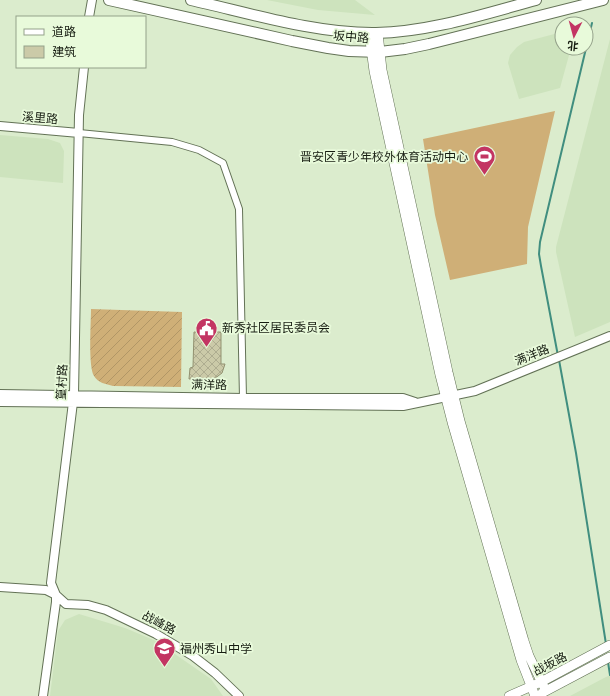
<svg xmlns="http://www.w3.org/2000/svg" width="610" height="696" font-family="'Nunito Sans','Noto Sans SC',sans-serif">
<defs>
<pattern id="garden-furrows" width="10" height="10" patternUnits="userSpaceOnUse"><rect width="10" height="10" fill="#cfaf77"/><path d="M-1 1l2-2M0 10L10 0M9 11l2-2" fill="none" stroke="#b19666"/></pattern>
<pattern id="building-cross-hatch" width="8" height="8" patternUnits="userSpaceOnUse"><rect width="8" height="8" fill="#cbcaa8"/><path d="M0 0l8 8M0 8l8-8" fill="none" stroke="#aead90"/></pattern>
</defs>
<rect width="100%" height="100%" fill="#dbeccd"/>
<!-- built -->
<path fill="#cde3bd" d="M267 0H355L375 15 318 10Z
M562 32V48H571L560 88 519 99 508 63 510 55 517 47 524 42Z
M610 39V322L575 337 556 252V247Z
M0 135 48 139 60 143 64 151 63 183 0 177Z
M79 614 125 628 156 641 211 679 223 696H50L58 631 65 620Z
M610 675V696H570L604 678Z"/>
<!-- grass -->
<path fill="#cfaf77" d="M555 111 528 227 527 264 450 280 435 215 423 139Z"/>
<!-- garden -->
<path fill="url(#garden-furrows)" d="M91 309 182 312 181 387 113 386C106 384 98 383 94 376 88 366 91 323 91 309Z"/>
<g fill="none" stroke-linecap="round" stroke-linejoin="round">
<!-- stream -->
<path stroke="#408e7f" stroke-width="2" d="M558 356 541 266 539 254 540 242 592 23
M559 360 576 453 606 644
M608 662 610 675"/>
</g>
<!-- building -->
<path fill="url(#building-cross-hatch)" stroke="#929170" d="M194 332H221V364H225L222 373 214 379H189L190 368 193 367Z"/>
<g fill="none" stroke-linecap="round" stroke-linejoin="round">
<defs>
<path id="minor" d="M79 133 172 142 199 150 223 163 239 209 243 398"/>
<path id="tertiary" d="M89 17 92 0
M0 126 79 133
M0 394 243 398H403L415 402
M0 402 403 406 475 391 610 336
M0 587 46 590 56 595 66 604 88 605 106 610 156 634 193 656 215 673 239 696
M43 696 56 602V595L51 583 74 394 79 115 84 67"/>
<path id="secondary" d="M369 33 374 71 440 375 452 422 521 660 535 696
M378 33 382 70 448 372 460 421 524 641 529 656 546 691
M542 693 610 657
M509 696 541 682 610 645"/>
<path id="primary" d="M109 0 292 41 328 48 349 51 380 52 405 49 429 44 603 0
M191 0C249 13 317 34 376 33 430 32 484 14 536 0"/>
</defs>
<!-- minor casing -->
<use href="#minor" stroke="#637256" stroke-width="8"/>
<!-- tertiary casing -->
<use href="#tertiary" stroke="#637256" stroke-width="10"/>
<!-- secondary casing -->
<use href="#secondary" stroke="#637256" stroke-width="10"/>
<!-- primary casing -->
<use href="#primary" stroke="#637256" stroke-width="12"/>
<!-- minor -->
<use href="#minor" stroke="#fff" stroke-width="6"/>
<!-- tertiary -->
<use href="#tertiary" stroke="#fff" stroke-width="8"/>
<!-- secondary -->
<use href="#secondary" stroke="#fff" stroke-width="9"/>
<!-- primary -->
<use href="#primary" stroke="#fff" stroke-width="10"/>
</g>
<!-- icons -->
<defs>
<symbol id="stadium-pin" viewBox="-11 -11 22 30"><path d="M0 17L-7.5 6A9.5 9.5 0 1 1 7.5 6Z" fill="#c33563" stroke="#e8fada"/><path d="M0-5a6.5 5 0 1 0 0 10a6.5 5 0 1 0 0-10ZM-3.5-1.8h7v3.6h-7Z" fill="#fff"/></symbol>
<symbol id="civic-pin" viewBox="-11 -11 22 30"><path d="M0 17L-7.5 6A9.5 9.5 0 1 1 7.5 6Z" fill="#c33563" stroke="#e8fada"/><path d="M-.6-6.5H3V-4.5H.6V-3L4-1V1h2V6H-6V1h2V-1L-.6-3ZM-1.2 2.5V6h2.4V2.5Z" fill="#fff"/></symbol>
<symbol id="school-pin" viewBox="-11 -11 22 30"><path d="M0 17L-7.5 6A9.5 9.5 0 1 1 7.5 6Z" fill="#c33563" stroke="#e8fada"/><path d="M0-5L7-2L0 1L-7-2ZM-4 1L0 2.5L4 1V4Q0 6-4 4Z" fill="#fff"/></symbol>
</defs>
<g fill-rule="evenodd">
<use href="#stadium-pin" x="472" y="144" width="25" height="34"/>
<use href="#civic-pin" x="194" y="316" width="25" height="34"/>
<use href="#school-pin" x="152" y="636" width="25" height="34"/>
</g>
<g text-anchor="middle" stroke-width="3.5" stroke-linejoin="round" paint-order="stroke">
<!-- street labels -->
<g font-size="12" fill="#161c11" stroke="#e8fada">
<text transform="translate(351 37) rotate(5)" y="4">坂中路</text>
<text transform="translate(40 118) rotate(5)" y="4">溪里路</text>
<text transform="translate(532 355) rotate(-22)" y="4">满洋路</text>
<text transform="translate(62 382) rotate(-87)" y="4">篁村路</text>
<text transform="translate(209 385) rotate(1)" y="4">满洋路</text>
<text transform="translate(159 623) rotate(28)" y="4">战峰路</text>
<text transform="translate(550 664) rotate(-27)" y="4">战坂路</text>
</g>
<!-- poi labels -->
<g font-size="12" fill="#161c11" stroke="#e8fada" text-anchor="start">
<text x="468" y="161" text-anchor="end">晋安区青少年校外体育活动中心</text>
<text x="222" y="332">新秀社区居民委员会</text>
<text x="180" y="653">福州秀山中学</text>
</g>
</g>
<!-- legend -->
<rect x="16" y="16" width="130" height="52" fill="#e8fada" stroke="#94a18a"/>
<rect x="24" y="29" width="20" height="6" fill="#ffffff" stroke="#94a18a"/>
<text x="52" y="36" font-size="12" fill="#161c11">道路</text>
<rect x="24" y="46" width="20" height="12" fill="#cbcaa8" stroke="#94a18a"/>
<text x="52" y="56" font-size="12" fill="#161c11">建筑</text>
<!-- north arrow -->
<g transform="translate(574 36) rotate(186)"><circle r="19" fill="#e8fada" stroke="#94a18a"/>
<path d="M0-3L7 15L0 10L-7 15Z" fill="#c33563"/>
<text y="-6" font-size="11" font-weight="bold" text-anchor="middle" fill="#161c11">北</text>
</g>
</svg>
